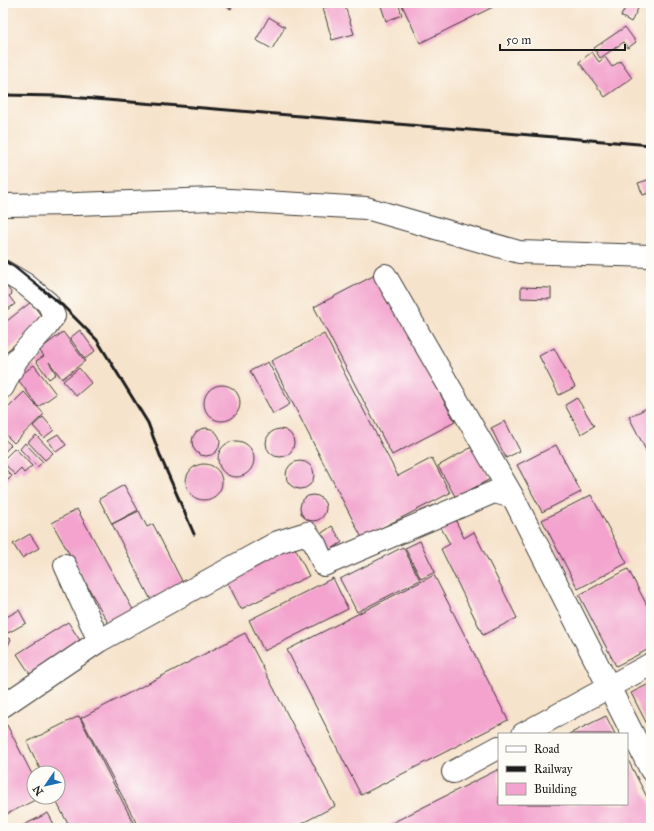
<svg xmlns="http://www.w3.org/2000/svg" width="654" height="831" font-family="'IM FELL Great Primer',serif">
<rect width="100%" height="100%" fill="#fdfcf7"/>
<filter id="ink" filterUnits="userSpaceOnUse"><feTurbulence type="fractalNoise" baseFrequency=".025" numOctaves="2"/><feDisplacementMap in="SourceGraphic" scale="8" xChannelSelector="R" yChannelSelector="G"/><feConvolveMatrix kernelMatrix="1 2 1 2 8 2 1 2 1" color-interpolation-filters="sRGB"/></filter>
<filter id="wash" filterUnits="userSpaceOnUse"><feTurbulence type="fractalNoise" baseFrequency=".012" numOctaves="4" result="noise"/><feDisplacementMap in="SourceGraphic" scale="16" xChannelSelector="R" yChannelSelector="G"/><feGaussianBlur stdDeviation="0.9" result="paint"/><feColorMatrix in="noise" values="0 0 0 0 0 0 0 0 0 0 0 0 0 0 0 0 0 1.4 0 .05"/><feComposite in="paint" operator="in"/></filter>
<g filter="url(#wash)">
<rect width="100%" height="100%" fill="#f6e3cb"/>
<g id="blocks">
<!-- building -->
<path fill="#f3a3cd" d="M218 3H234L231 9Z
M339 3H344L354 34 332 40 323 8Z
M380 3H398L402 15 386 21Z
M401 3H501L420 43Z
M628 3H641L631 22 621 16Z
M269 17 285 27 272 49 256 40Z
M625 27 636 42 628 48 624 42 600 58 594 48Z
M592 52 599 62 605 57 612 67 620 61 632 78 605 97 579 62Z
M651 179V192L643 195 638 183Z
M377 274 455 422 392 455 314 307Z
M3 281 12 294 9 296 15 304 4 312Z
M521 287 551 288V299L521 298Z
M31 302 45 321 3 354V324Z
M80 330 95 351 85 359 70 338Z
M63 332 85 361 62 379 49 362 56 374 49 379 36 361 44 356 39 350Z
M324 334 398 476 432 458 450 493 362 538 271 361Z
M554 348 575 387 559 395 539 356Z
M268 362 290 404 273 414 250 371Z
M34 365 56 394 38 407 17 378Z
M79 368 91 383 76 396 63 381Z
M204 403a18 18 0 1 1 36 0a18 18 0 1 1-36 0Z
M24 392 44 414 14 443 3 432V413Z
M577 398 594 426 581 434 565 405Z
M651 406V460L629 417Z
M43 417 54 430 44 438 33 426Z
M505 421 520 451 506 458 491 428Z
M192 442a14 14 0 1 1 28 0a14 14 0 1 1-28 0Z
M266 443a14 14 0 1 1 28 0a14 14 0 1 1-28 0Z
M58 434 66 445 56 452 48 440Z
M36 435 53 453 45 460 28 442Z
M3 438 11 445 3 454Z
M218 459a18 18 0 1 1 36 0a18 18 0 1 1-36 0Z
M25 443 43 462 37 467 20 449Z
M556 445 581 492 542 512 517 465Z
M472 447 490 479 456 498 438 466Z
M15 448 32 466 24 473 21 469 15 475 3 462V460Z
M286 475a14 14 0 1 1 28 0a14 14 0 1 1-28 0Z
M186 482a18 18 0 1 1 36 0a18 18 0 1 1-36 0Z
M3 467 12 476 3 485Z
M124 485 138 510 112 524 99 499Z
M300 508a13 13 0 1 1 26 0a13 13 0 1 1-26 0Z
M591 495 627 563 578 589 542 520Z
M77 509 136 615 111 628 52 523Z
M139 511 147 527 153 524 186 589 154 606 112 524Z
M455 519 464 538 474 532 517 618 483 635 441 549 450 544 440 526Z
M332 526 342 542 326 553 316 537Z
M30 534 39 548 22 558 13 544Z
M420 541 435 572 421 579 405 548Z
M293 544 309 576 241 609 225 577Z
M403 547 420 580 357 612 340 579Z
M628 569 651 613V648L616 666 579 595Z
M434 575 508 720 361 795 287 650Z
M333 578 348 609 264 651 249 620Z
M19 610 26 623 8 633 3 623V619Z
M68 622 81 642 30 674 17 654Z
M245 633 335 806 293 828H139L81 718Z
M3 636 11 639 4 654 3 653Z
M651 683V732L631 693Z
M79 716 136 828H70L54 797H58V773H42L27 742Z
M606 716 615 734H569Z
M7 725 34 778V797H41L3 816V726Z
M627 758 651 805V828H382L499 769V804H627Z
M48 813 56 828H18Z"/>
</g>
</g>
<g filter="url(#ink)">
<use href="#blocks" fill-opacity="0" stroke="#3d3a36" stroke-width="1"/>
<g fill="none" stroke-linecap="round" stroke-linejoin="round">
<defs>
<path id="minor" d="M3 205 76 204 213 199 366 208 519 252 651 256
M3 271 25 284 48 303 54 316 47 326 17 359 3 387
M385 275 513 497 651 770
M65 565 99 641
M3 706 99 641 278 542 307 533 315 544 324 565 494 492 513 497
M523 734 651 664
M453 772 499 747"/>
</defs>
<!-- minor casing -->
<use href="#minor" stroke="#3d3a36" stroke-width="24"/>
<!-- minor -->
<use href="#minor" stroke="#fff" stroke-width="22"/>
<!-- rail -->
<path stroke="#1c1c1c" stroke-width="3" d="M3 95 58 96 651 145
M3 260 15 267 63 306 97 340 148 423 161 458 194 534"/>
</g>
</g>
<!-- margin -->
<rect width="654" height="831" fill="none" stroke="#fdfcf7" stroke-width="16"/>
<!-- legend -->
<rect x="498" y="733" width="130" height="72" fill="#fdfcf7" stroke="#a3a29f"/>
<rect x="506" y="746" width="20" height="6" fill="#ffffff" stroke="#a3a29f"/>
<text x="534" y="753" font-size="12" fill="#1c1c1c">Road</text>
<rect x="506" y="766" width="20" height="6" fill="#1c1c1c" stroke="#a3a29f"/>
<text x="534" y="773" font-size="12" fill="#1c1c1c">Railway</text>
<rect x="506" y="783" width="20" height="12" fill="#f3a3cd" stroke="#a3a29f"/>
<text x="534" y="793" font-size="12" fill="#1c1c1c">Building</text>
<!-- north arrow -->
<g transform="translate(46 785) rotate(236)"><circle r="19" fill="#fdfcf7" stroke="#a3a29f"/>
<path d="M0-3L7 15L0 10L-7 15Z" fill="#1f6fb2"/>
<text y="-6" font-size="11" font-weight="bold" text-anchor="middle" fill="#1c1c1c">N</text>
</g>
<!-- scale -->
<path d="M500 44v6h125v-6" fill="none" stroke="#1c1c1c" stroke-width="2"/>
<text x="506" y="44" font-size="12" fill="#1c1c1c" stroke="#fdfcf7" stroke-width="3" paint-order="stroke">50 m</text>
</svg>
